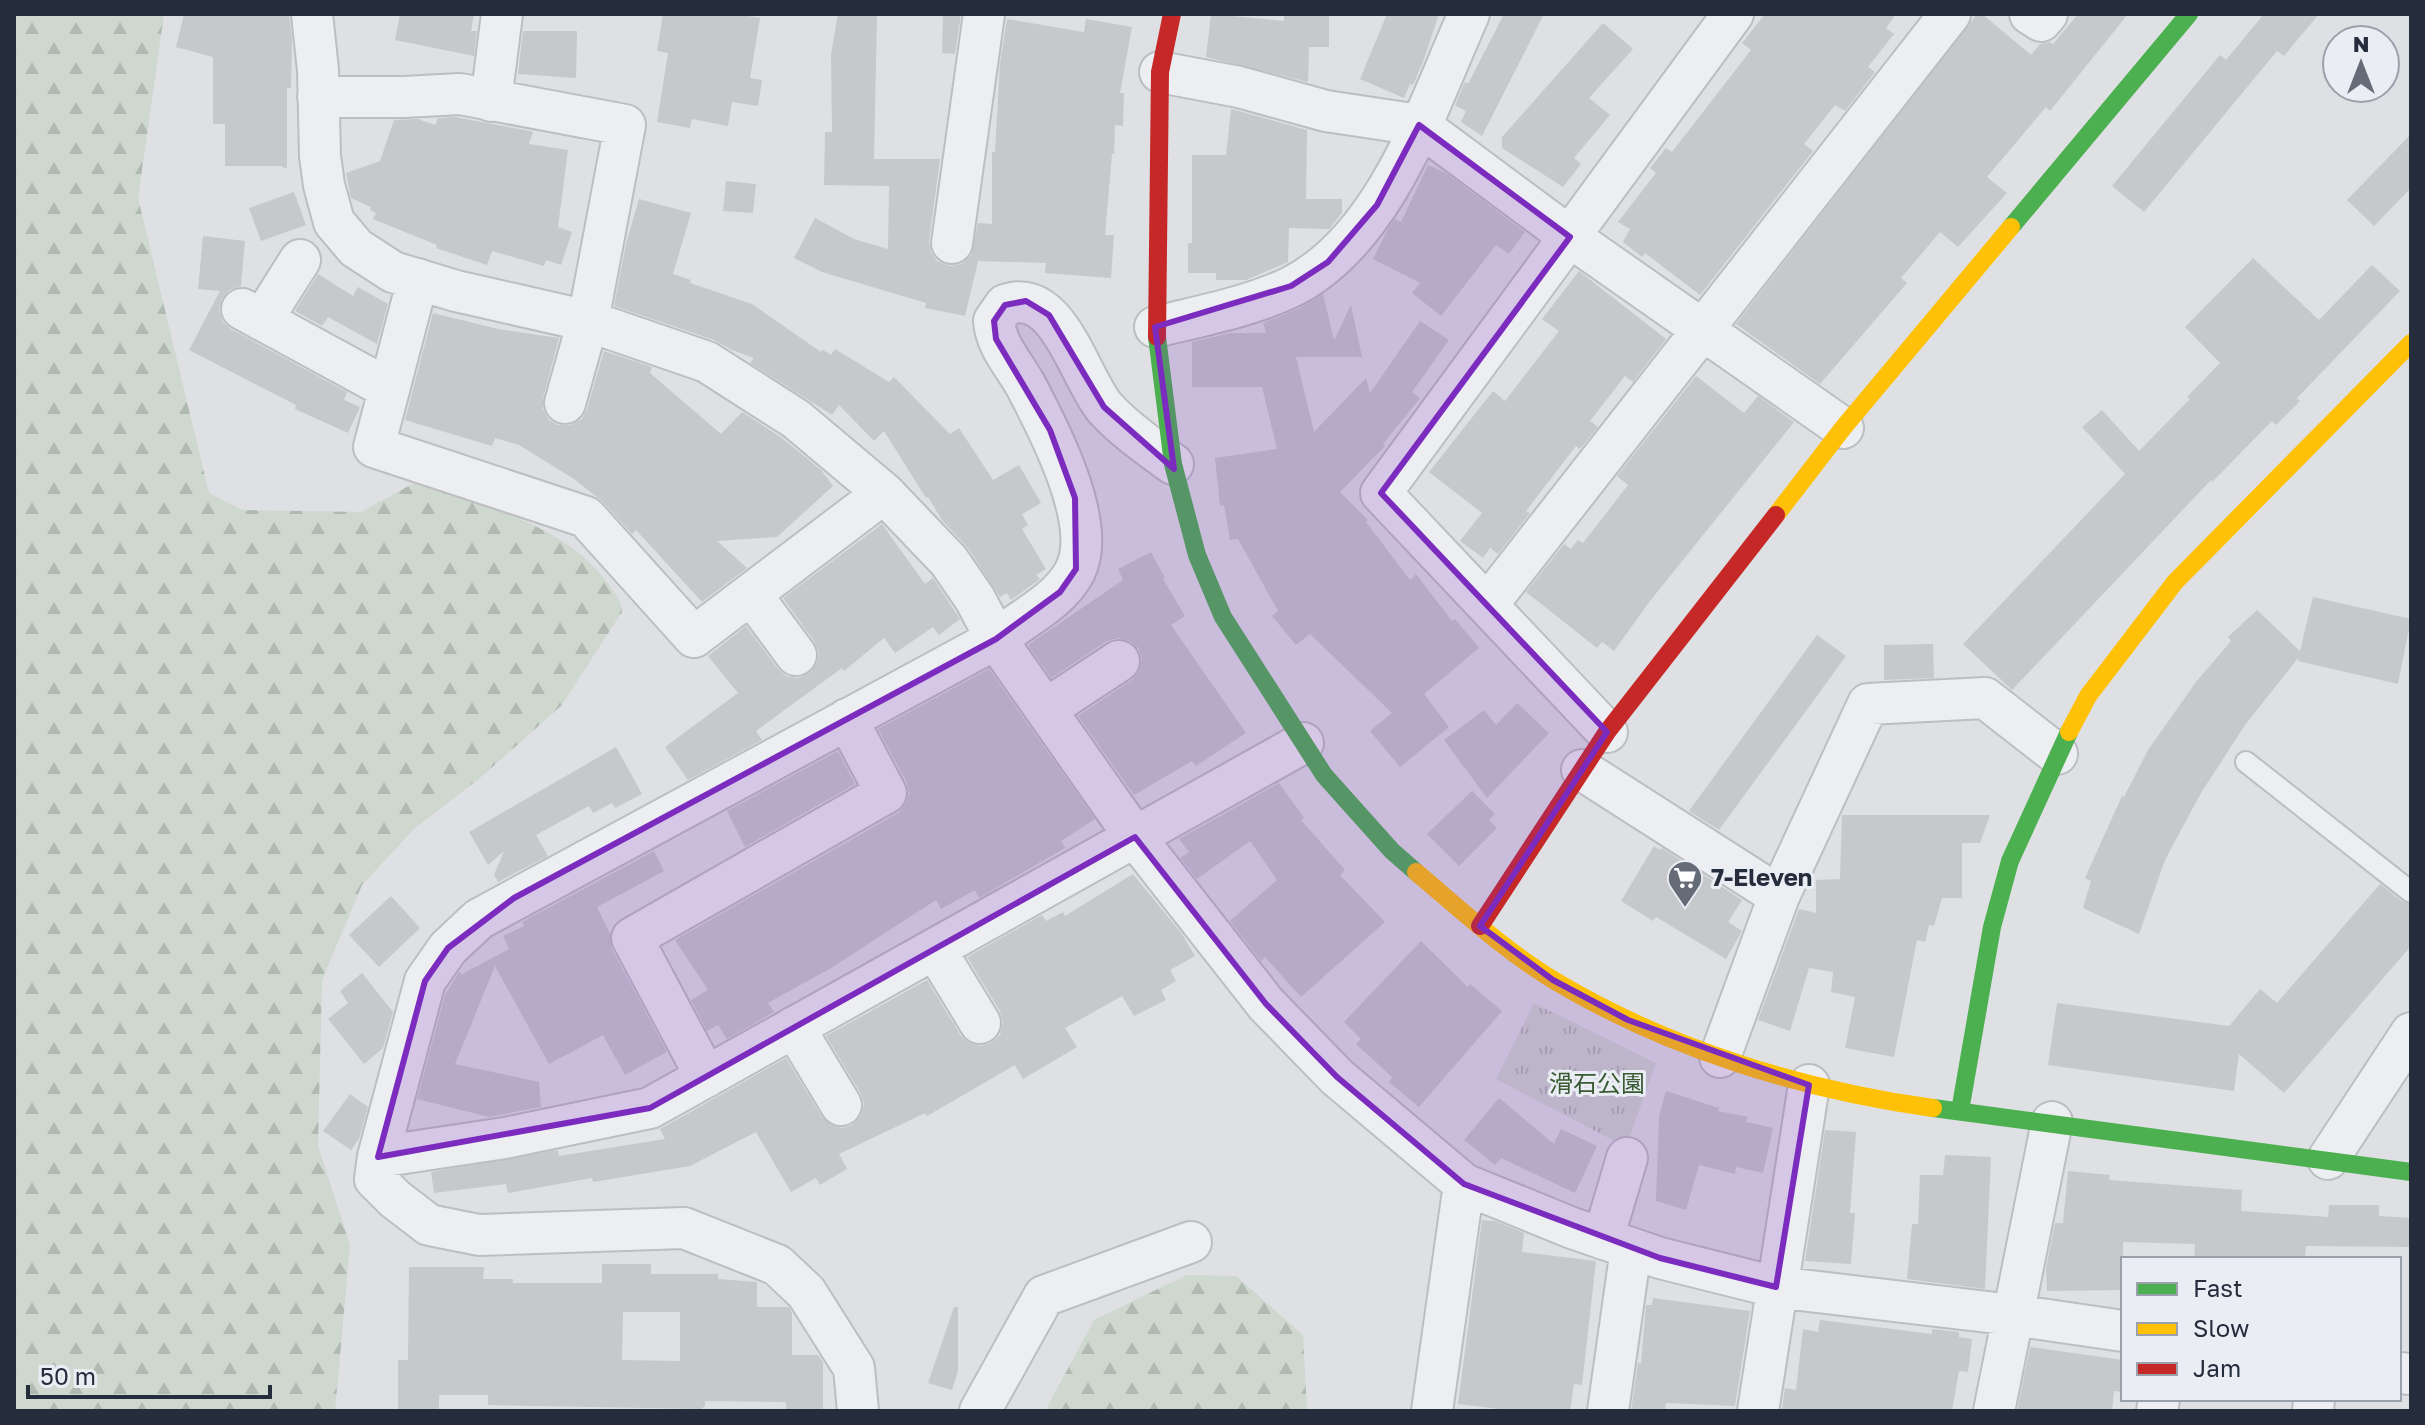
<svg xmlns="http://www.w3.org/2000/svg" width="2425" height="1425" font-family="'Golos Text','Noto Sans JP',sans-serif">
<defs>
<pattern id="forest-firs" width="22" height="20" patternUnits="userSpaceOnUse" patternTransform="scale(2)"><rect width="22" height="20" fill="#ced8ce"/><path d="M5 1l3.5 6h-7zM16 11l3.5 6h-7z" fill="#b1bab2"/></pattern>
<pattern id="park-tufts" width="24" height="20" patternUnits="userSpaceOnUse" patternTransform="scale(2)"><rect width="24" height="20" fill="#ced8ce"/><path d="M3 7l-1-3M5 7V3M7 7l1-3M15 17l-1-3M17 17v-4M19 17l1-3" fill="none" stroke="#b1bab2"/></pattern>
</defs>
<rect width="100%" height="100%" fill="#dee0e3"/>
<!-- forest -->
<path fill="url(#forest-firs)" d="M14 14H164L138 198 209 493 242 510 361 512 414 483C482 506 565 523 609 585 615 594 622 601 622 612L561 706 480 778 414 829 362 885 322 980 318 1146 350 1245 335 1411H14Z
M1187 1275 1236 1276 1303 1335 1307 1411H1045L1094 1320Z"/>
<!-- park -->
<path fill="url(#park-tufts)" d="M1534 1003 1656 1063 1626 1147 1496 1079Z"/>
<!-- building -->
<path fill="#c6c8cb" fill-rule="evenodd" d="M184 14H289L292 39 291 88H287V169L281 166H225V124H213V57L176 47Z
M400 14H474L471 31H477L474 56 395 40Z
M663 14H736L760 18 750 78 762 80 758 106 732 102 728 126 692 119 690 128 657 122 668 53 657 51Z
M838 14H877L874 159H940L929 241 931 252 937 261 950 266 961 264 971 256 978 223 992 224V152H995L1000 63 1007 19 1084 32 1086 19 1132 27 1120 93H1124L1123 126 1115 125 1114 154H1112L1105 235H1114L1111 278 1045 273 1046 263 978 261 965 316 925 308 926 303 822 272 794 258 815 218 854 239 888 249 889 186 824 185 825 132H832L831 54Z
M943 14H961L955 54 942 53Z
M1211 14 1284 21V14H1329V47H1309L1308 82 1206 57Z
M1387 14H1439L1423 62 1413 85 1410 84 1404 98 1360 79Z
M1504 14H1544L1482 136 1461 122 1466 111 1455 105 1465 82 1468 84Z
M1765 14H1896L1886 28 1894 34 1868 67 1875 72 1845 111 1835 105 1804 144 1813 151 1700 295 1645 253 1642 257 1623 242 1630 229 1618 222 1656 173 1650 168 1666 148 1672 152 1751 50 1742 43Z
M1977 14H1982L2031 55 2040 44 2050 42 2053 44 2078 14H2128L2050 111 2046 107 1987 177 2007 193 1958 247 1940 232 1901 278 1907 283 1820 384 1736 324Z
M2264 14H2319L2284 56 2277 51 2144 212 2112 186 2220 55 2226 60Z
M1603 23 1633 49 1589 98 1610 115 1574 158 1581 164 1563 187 1502 148V137Z
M523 31H577L576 78 518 74Z
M1231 109 1307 130 1306 199H1342V213L1329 229 1289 228 1288 262 1246 280H1216V273H1188V243H1192V155H1226Z
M455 117 530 131 533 132 529 144 568 150 558 227 572 232 561 265 546 260 544 266 492 251 487 265 436 248 437 245 373 219 376 213 370 210 371 207 351 198 346 173 380 161 394 120 418 119 435 125 438 118Z
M2411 134V188L2374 226 2347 200Z
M1428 165 1446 173 1525 232 1509 254 1496 245 1441 316 1412 293 1420 283 1373 259 1388 229 1395 219 1401 222Z
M726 181 756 184 753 213 723 211Z
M294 192 306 225 261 241 249 208Z
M639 199 691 213 673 274 691 280 690 283 752 304 821 352 823 350 831 355 835 349 889 382 894 377 950 434 959 428 993 480 1019 465 1041 503 1022 514 1028 525 1022 529 1046 569 1036 575 1040 579 1011 600 1007 593 1000 597 968 548 942 520 928 497 926 498 884 431 874 441 839 405 832 415 750 363 754 358 732 350 714 340 614 306 626 244Z
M203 236 245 241 241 286 229 290 222 299 219 310 223 322 231 329 347 392 344 400 360 407 348 433 295 409 296 405 189 350 220 291 198 289Z
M2253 258 2319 320 2372 265 2400 291 2297 398 2300 401 2276 425 2272 421 2212 482 2211 480 2012 690 1963 644 2125 474 2082 427 2102 410 2139 451 2190 399 2187 397 2220 363 2185 327Z
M1579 271 1666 339 1633 382 1625 376 1590 421 1598 427 1580 449 1576 446 1526 511 1530 513 1498 554 1490 548 1483 558 1460 541 1482 513 1429 472 1493 391 1505 401 1559 331 1542 319Z
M318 274 353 296 358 287 388 304 377 344 328 317 322 326 295 311Z
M1323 294 1334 340 1351 305 1362 357H1296L1314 432 1366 378 1370 393 1420 321 1449 340 1412 392 1420 398 1383 444 1385 446 1340 492 1368 520 1366 522 1410 580 1416 574 1452 621 1455 619 1479 648 1424 694 1449 727 1400 767 1370 731 1392 713 1310 634 1296 645 1272 616 1278 611 1238 539 1230 540 1224 505 1220 506 1215 458 1277 449 1262 387H1192V342L1230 333H1266L1263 323 1300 308Z
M433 313 498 329 559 338 543 398V409L549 420 558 425H571L582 419 587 409 604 351 652 367 650 373 721 434 742 412 782 438 821 470 833 486 777 537 717 541 747 568 702 602 636 530 632 534 602 501 574 479 519 445 495 438 492 446 405 420Z
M1696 376 1744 413 1758 396 1794 422 1650 601 1614 651 1602 642 1597 648 1526 592 1564 544 1571 549 1578 540 1583 543 1628 485 1617 476Z
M882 524 925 584 933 578 960 619 939 635 933 627 895 653 884 638 844 671 842 668 756 731 762 740 688 780 665 747 738 693 708 656 746 626 778 669 786 676 798 678 810 673 817 663 819 652 814 641 783 598Z
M1151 552 1165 578 1163 579 1185 616 1171 625 1246 733 1196 766 1192 761 1134 795 1078 716 1132 680 1139 672 1142 659 1138 648 1130 641 1118 638 1107 641 1051 678 1028 645 1123 580 1118 569Z
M2313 597 2411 619 2398 684 2298 661 2299 657 2245 725 2201 793 2165 860 2139 934 2083 908 2091 881 2085 878 2122 796 2124 797 2148 750 2196 682 2231 641 2228 637 2257 610 2300 651Z
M1817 635 1846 656 1719 830 1689 811Z
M1933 644 1934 678 1884 680V645Z
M989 669 1095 819 1061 841 1065 848 979 898 975 890 941 909 936 900 831 968 768 1003 774 1012 727 1039 718 1025 707 1031 691 1000 708 990 675 940 898 813 906 804 909 794 907 783 878 729Z
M1517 703 1549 733 1487 798 1444 740 1484 710 1496 725Z
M616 747 642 794 615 808 612 803 593 813 589 806 536 835 548 856 498 882 494 875 504 851 488 865 469 832Z
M838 751 855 784 745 847 727 811Z
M1279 783 1304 818 1301 820 1345 870 1340 875 1385 922 1301 997 1265 957 1261 961 1230 921 1277 880 1250 841 1197 879 1180 858 1189 852 1179 839Z
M1472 791 1495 814 1489 820 1497 828 1459 866 1427 834Z
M1842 815H1990L1980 843H1962V898H1942L1934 926 1929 925 1925 942 1917 940 1894 1057 1845 1048 1855 997 1831 992 1833 972 1809 968 1790 1031 1758 1020 1799 909 1816 913V880L1840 879Z
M1654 846 1660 850 1662 848 1742 900 1728 922 1742 931 1726 959 1656 917 1653 921 1621 901Z
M654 851 664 871 597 907 610 934 612 949 667 1052 625 1075 603 1035 549 1064 495 966 455 1064 539 1082 541 1107 489 1117 417 1099 445 995 459 972 462 974 509 949 503 936 524 926 522 922Z
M1133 874 1182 934 1195 956 1170 970 1176 981 1161 990 1166 1000 1134 1016 1122 996 1065 1028 1077 1047 1023 1079 1015 1065 927 1116 925 1113 839 1154 847 1169 820 1185 816 1178 791 1192 756 1132 690 1166 593 1182 592 1178 508 1193 506 1184 434 1193 431 1172 558 1150 559 1156 665 1139 660 1129 786 1058 822 1117 831 1125 842 1128 852 1125 861 1115 864 1104 861 1094 826 1036 927 980 961 1036 970 1043 981 1046 991 1043 1000 1035 1003 1022 1000 1011 967 957 1042 915 1046 921 1063 912 1065 916Z
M2380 884 2403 902 2411 905V946L2284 1093 2239 1054 2234 1091 2048 1065 2057 1003 2229 1026 2260 989 2277 1003Z
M391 896 420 928 379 967 349 935Z
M1421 941 1468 987 1470 984 1502 1011 1419 1107 1389 1082 1392 1077 1356 1044 1361 1039 1344 1022Z
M362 973 393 1012 383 1048 364 1064 328 1019 348 1003 340 991Z
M1666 1091 1719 1108 1718 1111 1748 1117 1746 1122 1773 1128 1763 1173 1736 1167 1735 1174 1699 1165 1686 1210 1656 1201 1659 1116Z
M350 1094 368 1107 359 1139 351 1150 323 1131Z
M1499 1098 1554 1144 1561 1129 1597 1146 1575 1193 1501 1158 1495 1165 1464 1140Z
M1825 1130 1856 1132 1850 1213H1855L1851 1264 1805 1261Z
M1945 1155 1991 1157 1985 1289 1907 1279 1912 1224H1918L1920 1175H1943Z
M2068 1171 2110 1175 2109 1180 2242 1190 2241 1211 2328 1217 2329 1205H2379V1216L2411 1218V1247L2306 1246 2305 1259H2194L2195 1244 2123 1242V1290L2047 1291 2046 1268 2055 1223H2063Z
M1482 1220 1495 1221 1524 1233 1522 1252 1596 1261 1582 1385 1574 1384 1570 1411H1516L1458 1404Z
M602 1264H651V1274H718V1279L757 1282V1307H789L792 1314V1355H818L823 1362V1411H786V1402L705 1401V1406L701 1409 488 1405V1395H439V1411H398V1360H408L409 1267H484L483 1279H513V1283H602ZM623 1312H680V1361L622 1360Z
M1653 1298 1750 1311 1735 1406 1666 1403 1665 1411H1631L1638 1363H1641L1646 1305H1652Z
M954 1307H958V1371L952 1390 928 1383Z
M1820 1320 1932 1334V1329L1959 1332V1337L1972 1339 1968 1372 1959 1371 1952 1411H1793L1782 1409 1785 1388 1796 1390 1803 1329 1818 1332Z
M2030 1347 2123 1360V1392L2114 1391 2112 1411H2017Z"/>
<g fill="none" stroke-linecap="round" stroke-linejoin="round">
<defs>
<path id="lane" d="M2246 762 2411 892"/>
<path id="street" d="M312 14 318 70 320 156 324 185 334 222 356 248 393 272 456 291 588 321 707 362 796 419 884 493 949 561 975 599 996 639 1135 837 1266 1004 1337 1077 1464 1184 1572 1228 1660 1258 1776 1287 2013 1315 2123 1331
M2030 14 2041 21 2047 14
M1160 72 1239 87 1326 111 1419 125 1570 237 1843 428
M318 97H404L460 94 625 125 588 321 565 403
M491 101 502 14
M952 243 984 14
M418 279 374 447 586 517 694 637 884 493
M242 309 389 389
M262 320 300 260
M1155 327C1200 316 1249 307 1291 287 1386 239 1428 105 1469 14
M751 594 796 655
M1487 605 1950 14
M1046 709 1119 661
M1607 732 1381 493 1733 14
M1582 770 1779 896
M935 949 980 1023
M794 1027 841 1105
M1720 1057 1779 896 1868 704 1985 698 2057 754
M706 1077 632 938 886 793 847 719
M378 1157 505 1138 650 1108 1303 743
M2328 1159 2411 1033
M1603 1239 1627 1158
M2399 1373 2411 1374
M858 1411 854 1368 806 1292 777 1265 684 1228 479 1235 429 1225 395 1199 375 1179 378 1157 425 981 448 948 479 919 996 639C1022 619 1060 601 1075 571 1099 524 1048 428 1026 386 1014 364 996 346 994 321L1005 305C1058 285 1079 377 1105 408 1124 429 1150 447 1173 464
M980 1411 1044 1296 1191 1242
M1432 1411 1464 1184
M1608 1411 1631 1249
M1758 1411 1809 1085
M1994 1411 2052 1122
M2157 1411 2159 1399
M2313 1411 2314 1399"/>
</defs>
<!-- lane casing -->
<use href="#lane" stroke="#bcbec1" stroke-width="24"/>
<!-- street casing -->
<use href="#street" stroke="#bcbec1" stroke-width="44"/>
<!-- lane -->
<use href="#lane" stroke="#edeef1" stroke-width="20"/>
<!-- street -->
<use href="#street" stroke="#edeef1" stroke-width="40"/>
<!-- fast -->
<path stroke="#4caf50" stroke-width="18" d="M2011 227 2189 14
M1157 337 1173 464 1197 555 1223 617 1324 775 1392 851 1416 872
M1933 1108 2411 1172
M1960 1111 1992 927 2010 861 2069 732"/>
<!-- slow -->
<path stroke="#ffc107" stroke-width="18" d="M1776 515 1843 428 2011 227
M2069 732 2088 696 2175 582 2411 343
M1416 872C1460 909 1505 951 1555 981 1669 1049 1802 1090 1933 1108"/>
<!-- jam -->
<path stroke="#c62828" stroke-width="18" d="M1157 337 1160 72 1172 14
M1480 926 1607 732 1776 515"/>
</g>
<!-- marked area -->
<path fill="#7b2cbf" fill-opacity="0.2" stroke="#7b2cbf" stroke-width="6" stroke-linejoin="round" d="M1419 125 1570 237 1381 493 1607 732 1480 926 1553 980 1628 1020 1809 1085 1776 1287 1660 1258 1464 1184 1337 1077 1266 1004 1135 837 650 1108 378 1157 425 981 448 948 514 898 996 639 1060 592 1076 569 1075 498 1050 430 996 339 994 321 1005 305 1026 301 1049 315 1104 407 1174 469 1155 327 1291 286 1328 262 1377 205Z"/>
<!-- icons -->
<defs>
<symbol id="supermarket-pin" viewBox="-11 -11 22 30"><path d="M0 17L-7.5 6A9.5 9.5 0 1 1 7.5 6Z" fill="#666c77" stroke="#eaeef4"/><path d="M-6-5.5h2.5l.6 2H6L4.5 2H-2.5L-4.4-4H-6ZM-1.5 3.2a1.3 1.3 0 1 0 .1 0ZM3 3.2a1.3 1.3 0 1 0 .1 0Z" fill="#fff"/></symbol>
</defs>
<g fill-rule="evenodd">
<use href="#supermarket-pin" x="1665" y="858" width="40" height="54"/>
</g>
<g text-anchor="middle" stroke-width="6" stroke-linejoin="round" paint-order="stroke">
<!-- poi labels -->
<g font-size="24" font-weight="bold" fill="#252d3d" stroke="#eaeef4" text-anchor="start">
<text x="1711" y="886">7-Eleven</text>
</g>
<!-- park labels -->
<g font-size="24" fill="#385932" stroke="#eaeef4">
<text x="1597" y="1092">滑石公園</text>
</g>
</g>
<!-- border -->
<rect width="2425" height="1425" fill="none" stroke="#252d3d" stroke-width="32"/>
<!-- legend -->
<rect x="2121" y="1257" width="280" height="144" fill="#eaeef4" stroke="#9ba1ab" stroke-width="2"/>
<rect x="2137" y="1283" width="40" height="12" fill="#4caf50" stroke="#9ba1ab" stroke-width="2"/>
<text x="2193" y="1297" font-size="24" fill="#252d3d">Fast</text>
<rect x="2137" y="1323" width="40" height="12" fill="#ffc107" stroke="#9ba1ab" stroke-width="2"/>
<text x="2193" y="1337" font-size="24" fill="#252d3d">Slow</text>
<rect x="2137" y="1363" width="40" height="12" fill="#c62828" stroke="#9ba1ab" stroke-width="2"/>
<text x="2193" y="1377" font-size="24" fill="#252d3d">Jam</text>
<!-- north arrow -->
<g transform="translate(2361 64)"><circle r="38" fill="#eaeef4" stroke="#9ba1ab" stroke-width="2"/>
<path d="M0-6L14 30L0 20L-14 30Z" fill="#666c77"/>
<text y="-12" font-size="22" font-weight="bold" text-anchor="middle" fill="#252d3d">N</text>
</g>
<!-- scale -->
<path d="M28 1385v12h242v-12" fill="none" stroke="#252d3d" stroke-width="4"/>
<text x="40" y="1385" font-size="24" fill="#252d3d" stroke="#eaeef4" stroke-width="6" paint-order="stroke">50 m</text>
</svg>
